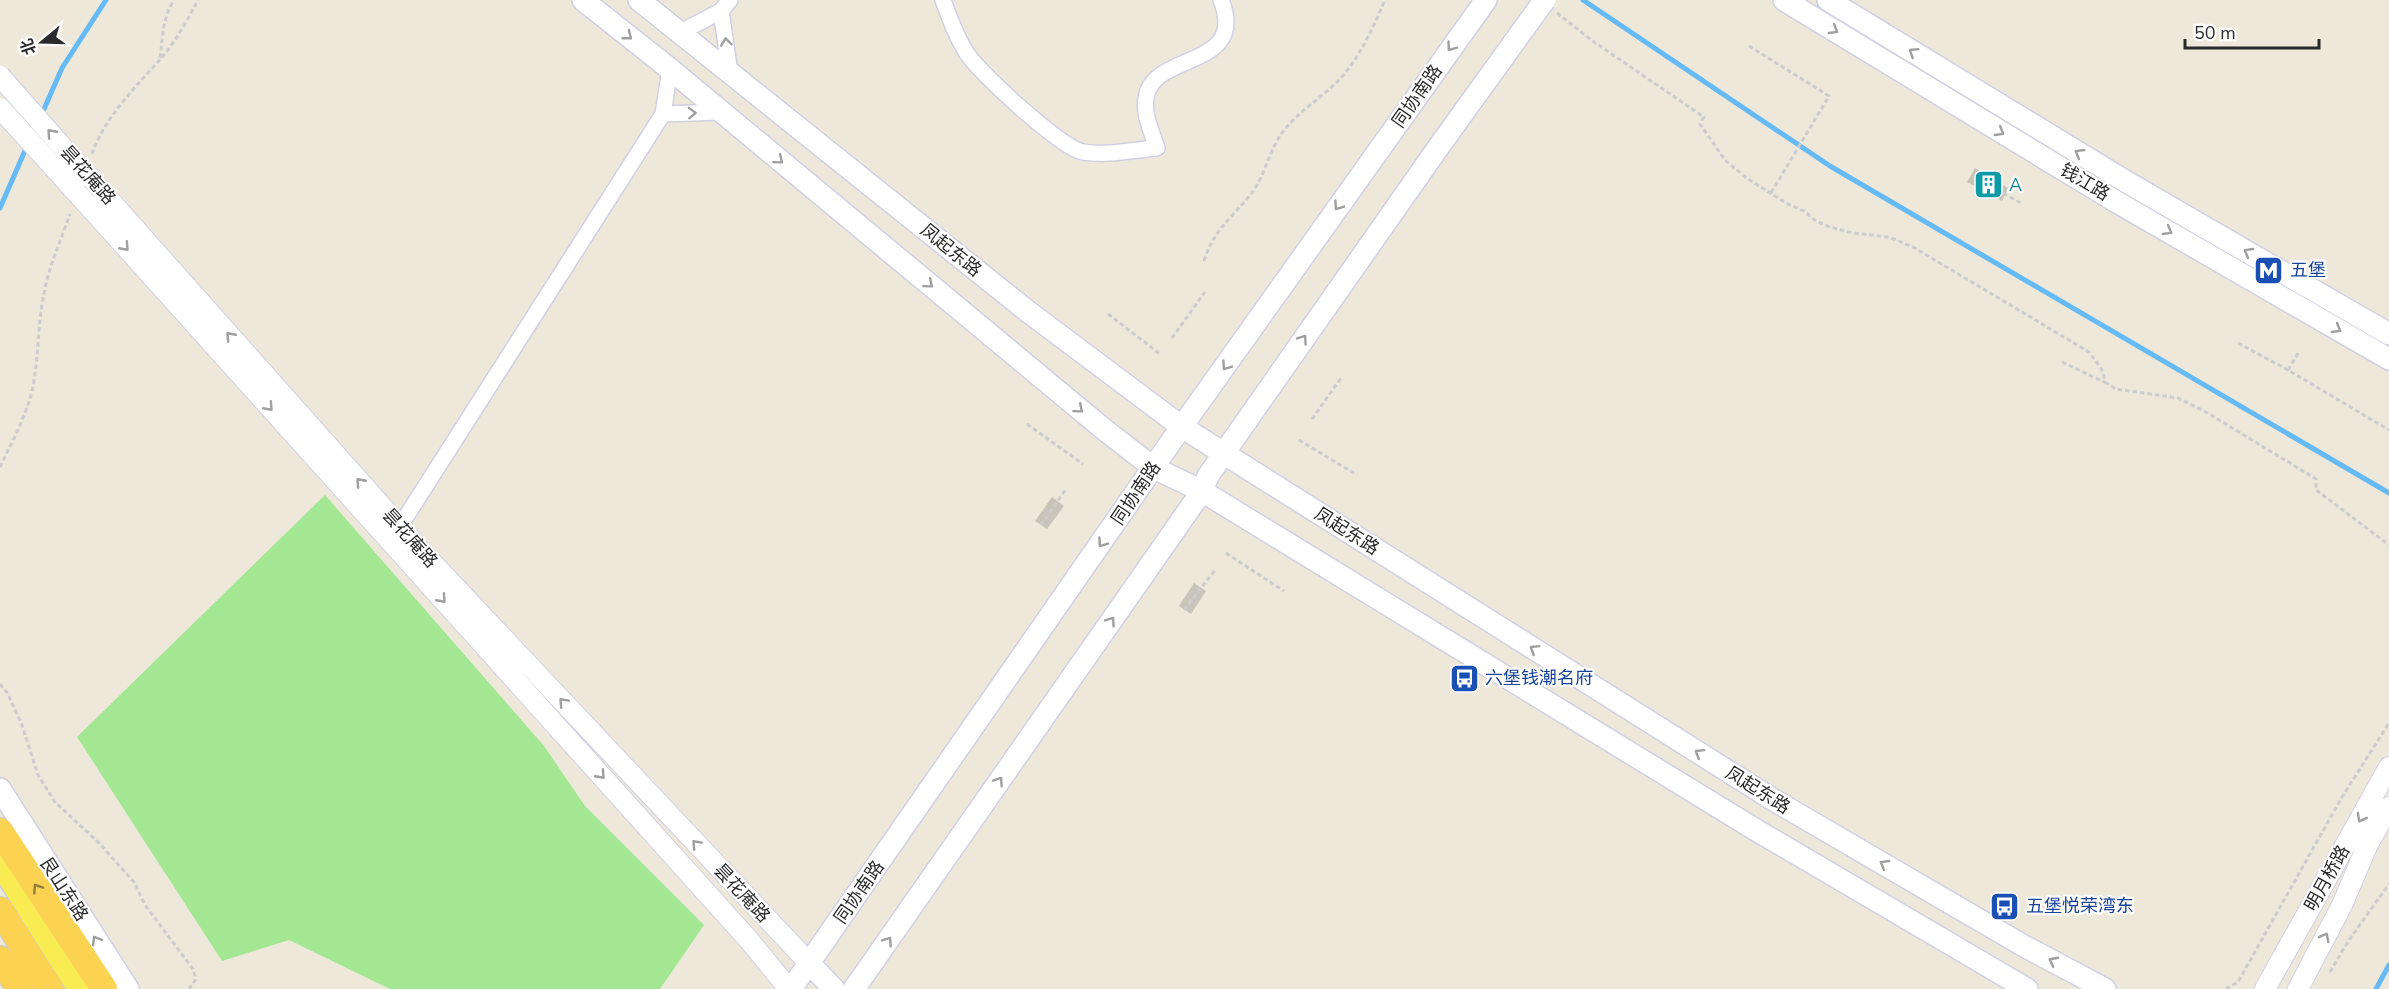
<svg xmlns="http://www.w3.org/2000/svg" width="2389" height="989" font-family="'Nunito Sans','Noto Sans SC',sans-serif">
<rect width="100%" height="100%" fill="#ede8da"/>
<!-- green -->
<path fill="#a3e793" d="M325 495 544 746 585 806 704 925 660 989H390L289 940 222 961 77 737Z"/>
<g fill="none" stroke-linecap="round" stroke-linejoin="round">
<!-- stream -->
<path stroke="#66baf6" stroke-width="5" d="M1583 0 1830 166 2389 493
M41 116 62 68 106 0
M0 208 27 146
M2376 989 2389 965"/>
</g>
<!-- building -->
<path fill="#c8c4ba" d="M1975 168 2008 188 2002 201 1967 182Z
M1052 497 1064 506 1047 529 1035 521Z
M1194 583 1206 591 1191 614 1179 606Z"/>
<g fill="none" stroke-linecap="round" stroke-linejoin="round">
<defs>
<path id="minor" d="M943 0C949 17 957 39 968 55 982 75 1061 148 1083 152 1107 156 1133 150 1157 148 1152 132 1143 115 1146 98 1152 51 1249 70 1221 0
M721 11 730 73
M679 33 721 11 730 0
M663 114 721 112
M395 534 663 114 670 69"/>
<path id="tertiary" d="M89 177 425 555 809 963
M86 203 748 939 789 989
M2265 989 2389 767
M2298 989 2342 905 2368 844 2389 807"/>
<path id="secondary" d="M583 0 670 69 1106 431 1154 468 1202 491 1756 830 2027 989
M639 0 1026 310 1182 427 1772 799 2024 946 2105 989
M1784 0 2115 201 2389 359
M1828 0 2125 181 2389 334
M0 789 128 989
M809 963 834 989
M791 989 1168 446 1486 0
M854 989 1202 491 1208 476 1224 453 1440 145 1541 5"/>
<path id="primary" d="M0 862 80 989"/>
<path id="trunk" d="M0 831 104 989
M0 910 50 989
M0 959 20 989"/>
</defs>
<!-- minor casing -->
<use href="#minor" stroke="#d0d0e4" stroke-width="18"/>
<!-- tertiary casing -->
<use href="#tertiary" stroke="#d0d0e4" stroke-width="22"/>
<!-- secondary casing -->
<use href="#secondary" stroke="#d0d0e4" stroke-width="24"/>
<!-- primary casing -->
<use href="#primary" stroke="#ccc" stroke-width="27"/>
<!-- trunk casing -->
<use href="#trunk" stroke="#ccc" stroke-width="28"/>
<!-- path -->
<path stroke="#ccc" stroke-width="3" stroke-dasharray="4.5 3" stroke-linecap="butt" d="M1557 13 1594 42 1704 117 1700 124 1725 160 1748 179 1786 203 1804 211 1816 221 1830 227 1853 233 1889 237 1913 247 2089 352 2101 368 2106 383 2116 389 2178 398 2206 412 2316 479V490L2389 545
M1749 46 1829 96 1771 193
M160 58C163 37 162 19 174 0
M92 154C105 116 137 86 163 56 177 39 188 19 198 0
M1977 179 2021 203
M1204 261C1214 229 1231 219 1251 194 1266 175 1269 148 1285 129 1302 108 1328 94 1345 73 1363 51 1374 25 1385 0
M1108 314 1160 354
M1172 338 1205 292
M2238 343 2288 370 2389 430
M2062 362 2106 383
M2288 370 2299 352
M1312 419 1341 378
M1027 424 1083 464
M1299 440 1357 475
M0 467C11 444 24 420 31 395 39 363 37 327 44 293 49 266 61 240 70 214
M1041 525 1066 489
M1226 553 1284 591
M1184 610 1215 570
M0 684 8 694 22 725 38 775 55 802 98 842 134 882 145 905 193 969 196 979 189 989
M2330 972 2349 940 2389 884
M2226 989 2238 982 2342 797 2389 723"/>
<!-- minor -->
<use href="#minor" stroke="#fff" stroke-width="15"/>
<!-- tertiary -->
<use href="#tertiary" stroke="#fff" stroke-width="20"/>
<!-- secondary -->
<use href="#secondary" stroke="#fff" stroke-width="21"/>
<!-- primary -->
<use href="#primary" stroke="#f9ec53" stroke-width="24"/>
<!-- trunk -->
<use href="#trunk" stroke="#fcd253" stroke-width="26"/>
<defs>
<path id="tertiary-bridge" d="M0 76 89 177
M0 108 86 203"/>
<path id="secondary-bridge" d="M1541 5 1545 0"/>
</defs>
<!-- tertiary-bridge casing -->
<use href="#tertiary-bridge" stroke="#d0d0e4" stroke-width="22" stroke-linecap="butt"/>
<!-- secondary-bridge casing -->
<use href="#secondary-bridge" stroke="#d0d0e4" stroke-width="24" stroke-linecap="butt"/>
<!-- tertiary-bridge -->
<use href="#tertiary-bridge" stroke="#fff" stroke-width="20"/>
<!-- secondary-bridge -->
<use href="#secondary-bridge" stroke="#fff" stroke-width="21"/>
</g>
<!-- one-way arrows -->
<defs><path id="oneway-chevron" d="M-2-3.5L2.5 0L-2 3.5" fill="none" stroke-width="1.6" stroke-linecap="round" stroke-linejoin="round" transform="scale(1.5)"/></defs>
<g stroke="#9f9f9f">
<use href="#oneway-chevron" transform="translate(1834 30) rotate(31)"/>
<use href="#oneway-chevron" transform="translate(628 36) rotate(38)"/>
<use href="#oneway-chevron" transform="translate(726 42) rotate(-98)"/>
<use href="#oneway-chevron" transform="translate(1451 47) rotate(126)"/>
<use href="#oneway-chevron" transform="translate(1913 52) rotate(-148)"/>
<use href="#oneway-chevron" transform="translate(692 113) rotate(-2)"/>
<use href="#oneway-chevron" transform="translate(2000 132) rotate(31)"/>
<use href="#oneway-chevron" transform="translate(51 133) rotate(-132)"/>
<use href="#oneway-chevron" transform="translate(2079 153) rotate(-149)"/>
<use href="#oneway-chevron" transform="translate(779 160) rotate(40)"/>
<use href="#oneway-chevron" transform="translate(1338 206) rotate(125)"/>
<use href="#oneway-chevron" transform="translate(2168 231) rotate(30)"/>
<use href="#oneway-chevron" transform="translate(125 247) rotate(48)"/>
<use href="#oneway-chevron" transform="translate(2248 252) rotate(-150)"/>
<use href="#oneway-chevron" transform="translate(929 284) rotate(40)"/>
<use href="#oneway-chevron" transform="translate(2337 329) rotate(30)"/>
<use href="#oneway-chevron" transform="translate(230 336) rotate(-132)"/>
<use href="#oneway-chevron" transform="translate(1303 339) rotate(-55)"/>
<use href="#oneway-chevron" transform="translate(1226 366) rotate(125)"/>
<use href="#oneway-chevron" transform="translate(269 407) rotate(48)"/>
<use href="#oneway-chevron" transform="translate(1079 409) rotate(40)"/>
<use href="#oneway-chevron" transform="translate(360 482) rotate(-132)"/>
<use href="#oneway-chevron" transform="translate(1102 543) rotate(125)"/>
<use href="#oneway-chevron" transform="translate(442 599) rotate(48)"/>
<use href="#oneway-chevron" transform="translate(1111 621) rotate(-55)"/>
<use href="#oneway-chevron" transform="translate(1534 649) rotate(-148)"/>
<use href="#oneway-chevron" transform="translate(563 702) rotate(-133)"/>
<use href="#oneway-chevron" transform="translate(1699 753) rotate(-148)"/>
<use href="#oneway-chevron" transform="translate(601 775) rotate(48)"/>
<use href="#oneway-chevron" transform="translate(999 781) rotate(-56)"/>
<use href="#oneway-chevron" transform="translate(2361 818) rotate(119)"/>
<use href="#oneway-chevron" transform="translate(696 844) rotate(-133)"/>
<use href="#oneway-chevron" transform="translate(1884 864) rotate(-150)"/>
<use href="#oneway-chevron" transform="translate(2325 937) rotate(-62)"/>
<use href="#oneway-chevron" transform="translate(96 940) rotate(-122)"/>
<use href="#oneway-chevron" transform="translate(888 941) rotate(-55)"/>
<use href="#oneway-chevron" transform="translate(2053 961) rotate(-152)"/>
</g>
<use stroke="#937e3e" href="#oneway-chevron" transform="translate(37 888) rotate(-123)"/>
<!-- icons -->
<defs>
<symbol id="building-square" viewBox="-11 -11 22 22"><rect x="-9" y="-9" width="18" height="18" rx="4" fill="#0f9aa8" stroke="#fff"/><path d="M-4-6H4V6H1V3H-1V6H-4ZM-2.5-4.3h1.7v1.8h-1.7ZM.8-4.3h1.7v1.8H.8ZM-2.5-1h1.7V.8h-1.7ZM.8-1h1.7V.8H.8Z" fill="#fff"/></symbol>
<symbol id="metro-square" viewBox="-11 -11 22 22"><rect x="-9" y="-9" width="18" height="18" rx="4" fill="#1a4fb4" stroke="#fff"/><path d="M-5.5 5V-5H-3L0 0L3-5H5.5V5H3V-.5L0 4L-3-.5V5Z" fill="#fff"/></symbol>
<symbol id="bus-square" viewBox="-11 -11 22 22"><rect x="-9" y="-9" width="18" height="18" rx="4" fill="#1a4fb4" stroke="#fff"/><path d="M-5-6H5V4H4V6H2V4H-2V6H-4V4H-5ZM-3.5-4V0h7V-4ZM-3.5 1.2v1.5H-2V1.2ZM2 1.2v1.5H3.5V1.2Z" fill="#fff"/></symbol>
</defs>
<g fill-rule="evenodd">
<use href="#building-square" x="1972" y="168" width="33" height="33"/>
<use href="#metro-square" x="2252" y="254" width="33" height="33"/>
<use href="#bus-square" x="1448" y="662" width="33" height="33"/>
<use href="#bus-square" x="1988" y="890" width="33" height="33"/>
</g>
<g text-anchor="middle" stroke-width="4.5" stroke-linejoin="round" paint-order="stroke">
<!-- street labels -->
<g font-size="18" fill="#2a2a2a" stroke="#fff">
<text transform="translate(1417 96) rotate(-55)" y="6">同协南路</text>
<text transform="translate(88 175) rotate(48)" y="6">昙花庵路</text>
<text transform="translate(2085 182) rotate(31)" y="6">钱江路</text>
<text transform="translate(951 250) rotate(39)" y="6">凤起东路</text>
<text transform="translate(1136 493) rotate(-56)" y="6">同协南路</text>
<text transform="translate(1347 531) rotate(32)" y="6">凤起东路</text>
<text transform="translate(410 538) rotate(48)" y="6">昙花庵路</text>
<text transform="translate(1758 790) rotate(32)" y="6">凤起东路</text>
<text transform="translate(2327 878) rotate(-61)" y="6">明月桥路</text>
<text transform="translate(64 889) rotate(57)" y="6">艮山东路</text>
<text transform="translate(859 892) rotate(-55)" y="6">同协南路</text>
<text transform="translate(742 893) rotate(47)" y="6">昙花庵路</text>
</g>
<!-- culture labels -->
<g font-size="18" fill="#0d838f" stroke="#fff" text-anchor="start">
<text x="2009" y="191">A</text>
</g>
<!-- transit labels -->
<g font-size="18" fill="#164399" stroke="#fff" text-anchor="start">
<text x="2290" y="276">五堡</text>
<text x="1485" y="684">六堡钱潮名府</text>
<text x="2026" y="912">五堡悦荣湾东</text>
</g>
</g>
<!-- north arrow -->
<g transform="translate(42 42) rotate(251)" stroke="#ffffff" stroke-width="4.5" paint-order="stroke">
<path d="M0-4.5L10 22L0 15L-10 22Z" fill="#2a2a2a"/>
<text y="-9" font-size="16" font-weight="bold" text-anchor="middle" fill="#2a2a2a">北</text>
</g>
<!-- scale -->
<path d="M2185 39v9h134v-9" fill="none" stroke="#2a2a2a" stroke-width="3"/>
<text x="2194" y="39" font-size="18" fill="#2a2a2a" stroke="#ffffff" stroke-width="4.5" paint-order="stroke">50 m</text>
</svg>
